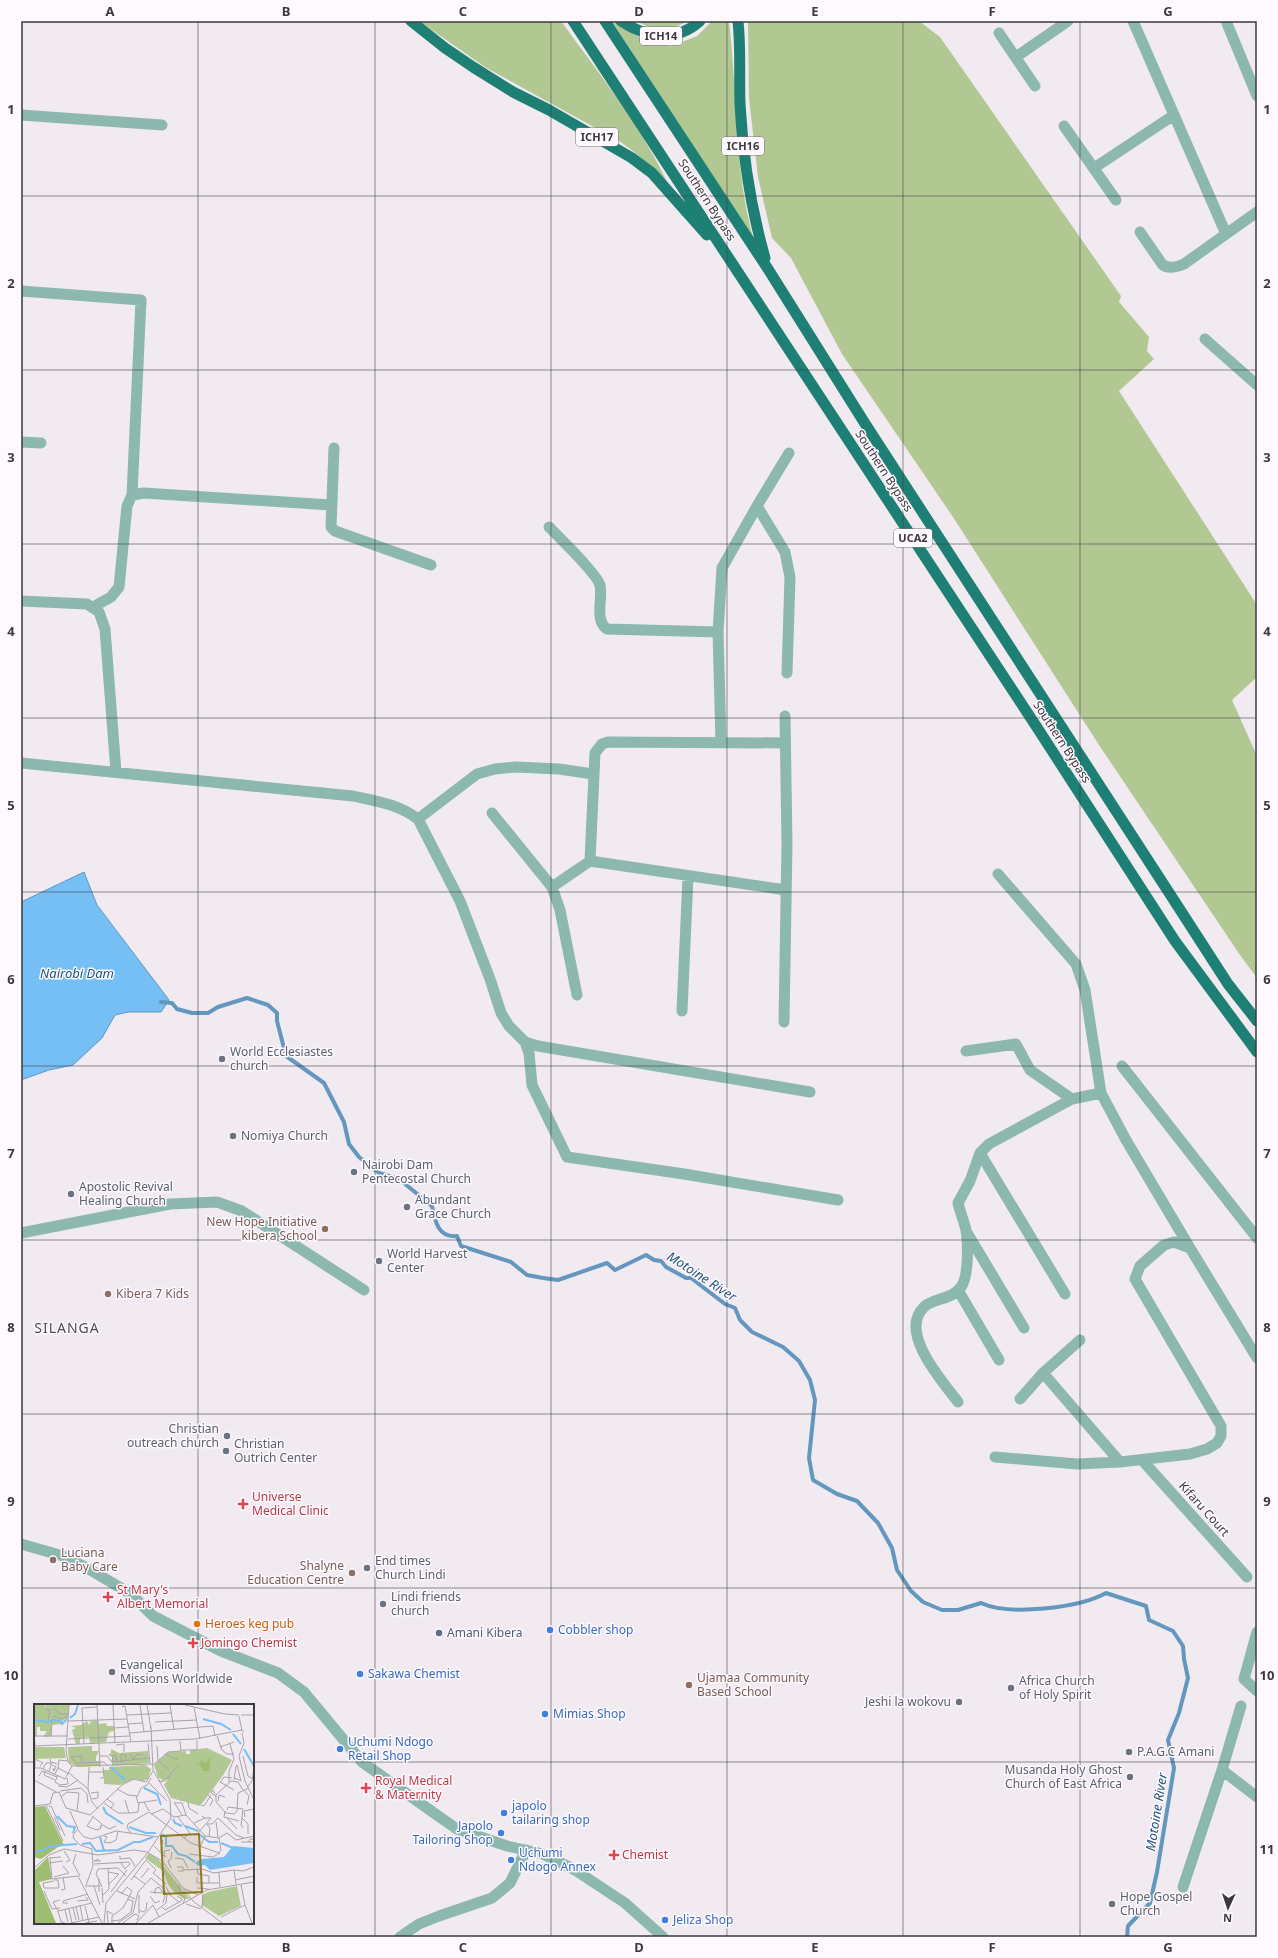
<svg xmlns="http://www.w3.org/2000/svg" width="1278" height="1958" font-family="'Noto Sans',sans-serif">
<rect width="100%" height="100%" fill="#f1eaf1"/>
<!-- green -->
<path fill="#b1c893" d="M419 21H561C600 75 642 127 670 188L638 155 621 142 485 67Z
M612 21 645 41 672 46 697 36 712 21H729C738 96 733 166 754 241Z
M636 21H687C668 33 655 31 636 21Z
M748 21H919L940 37 1121 296 1119 302 1149 337 1147 351 1154 359 1119 391 1257 605V677L1232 700 1257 756V978L1240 955 1099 745 953 517 842 354 791 258 772 238 758 177 749 98Z"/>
<!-- water -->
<path fill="#76bff5" stroke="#6497be" d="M84 872 97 905 169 1000 161 1012H128L115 1015 102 1038 73 1065 49 1070 21 1080V902Z"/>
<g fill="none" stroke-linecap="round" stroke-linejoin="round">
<!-- stream -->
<path stroke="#6497be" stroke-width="4" d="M161 1002 172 1003 177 1009 192 1013H208L218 1007 247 998 268 1005 277 1013V1021L286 1056 324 1083 344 1122 349 1144 359 1157 379 1173 399 1179 432 1206C435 1221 438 1238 457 1236L461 1246 511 1262 527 1275 543 1278 558 1280 607 1263 615 1270 646 1255 654 1260 661 1261 666 1267 686 1278H691L725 1304 735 1308 740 1320 752 1332 783 1347 799 1361 810 1380 815 1400 809 1458 813 1480 837 1494 857 1501 878 1523 892 1548 897 1570 911 1591 923 1602 942 1610H958L981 1603C1009 1616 1079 1608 1106 1593L1146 1606 1149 1620 1173 1631 1183 1646 1184 1659 1188 1678 1179 1713 1168 1740 1174 1768 1157 1872 1150 1903 1128 1926 1127 1937"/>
<!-- minor -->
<path stroke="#8cb8b0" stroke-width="11" d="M1133 21 1226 234
M1226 21 1257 96
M999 33 1035 86
M1016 57 1068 21
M21 115 162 125
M1064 126 1116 200
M1094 168 1174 115
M1140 232 1162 264C1168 270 1177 267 1184 264L1257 212
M21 291 141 300 132 495
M1205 339 1257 385
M21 442 41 443
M334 448 331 527 335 531 431 565
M757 506 785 552 790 577 787 673
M549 527C560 538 597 574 600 585 603 599 594 620 607 629L718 632
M21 601 87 604 99 612 105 629 116 772
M93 607 111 597 119 587 127 506 132 495 144 493 331 505
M721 742 718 632 722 568 757 506 789 453
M785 743 608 742 602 744 595 753 590 861 786 890
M21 763 353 796C376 801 398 804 418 819L460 901 490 979 501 1013 509 1026 525 1042 529 1053 532 1085 567 1157 684 1174 838 1200
M492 813 552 887 560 910 577 995
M418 819 477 774 495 769 516 767 559 769 593 774
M552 887 590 861
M682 1011 688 877
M784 1022 787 844 785 716
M525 1042 538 1046 810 1092
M966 1051 1016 1044 1030 1070 1072 1099
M1122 1066 1257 1238
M1101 1093 1126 1140 1190 1248
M980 1153 1065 1294
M966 1231 1024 1328
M21 1233 170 1204 217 1202 242 1211 364 1290
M958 1290 999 1360
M1043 1373 1120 1462
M1020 1399 1043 1373 1080 1340
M958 1402C942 1381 898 1332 924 1307 933 1298 952 1300 961 1287 969 1277 968 1242 966 1230 964 1221 960 1212 958 1203L970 1181 980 1153 989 1144 1072 1099 1101 1093 1085 990 1076 964 998 874
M995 1457 1077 1464 1120 1462 1190 1454 1207 1449 1217 1443 1221 1436V1426L1135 1279 1140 1266 1164 1245 1174 1242 1190 1248 1257 1358
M1142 1460 1247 1577
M21 1544 63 1556 87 1568 131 1594 153 1616 221 1651 278 1673 304 1692 362 1762 434 1813 457 1829 507 1846 543 1854 575 1870 625 1903 663 1937
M1257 1632 1244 1679 1257 1691
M1241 1706 1222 1770 1257 1797
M1183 1887 1222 1770
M400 1937 419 1924 439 1916 492 1898 510 1883 526 1850"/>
<!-- trunk -->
<path stroke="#1e8074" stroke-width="11" d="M411 21 445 48 473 67 513 92 549 110 632 158 652 173 707 235
M573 21 1038 729 1175 941 1257 1052
M605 21 768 269 864 422 1177 905 1228 984 1257 1021
M621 21C646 38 677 42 700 21
M738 21C741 49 739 76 740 104 743 159 750 205 765 258"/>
</g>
<!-- grid -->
<path fill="none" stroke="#3b393c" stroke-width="1" stroke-opacity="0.55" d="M198 21V1705M375 21V1937M551 21V1937M727 21V1937M903 21V1937M1080 21V1937M21 196H1257M21 370H1257M21 544H1257M21 718H1257M21 892H1257M21 1066H1257M21 1240H1257M21 1414H1257M21 1588H1257M21 1762H35M253 1762H1257M198 1923V1937"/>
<!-- markers -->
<g fill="#6b7280" stroke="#fef8ff" stroke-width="1.5">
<circle cx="222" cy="1059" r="4"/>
<circle cx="233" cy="1136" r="4"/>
<circle cx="354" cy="1172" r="4"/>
<circle cx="71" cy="1194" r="4"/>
<circle cx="407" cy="1207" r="4"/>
<circle cx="379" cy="1261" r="4"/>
<circle cx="227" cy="1436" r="4"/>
<circle cx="226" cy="1451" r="4"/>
<circle cx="367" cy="1568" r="4"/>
<circle cx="383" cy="1604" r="4"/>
<circle cx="112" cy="1672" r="4"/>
<circle cx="1011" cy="1688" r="4"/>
<circle cx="959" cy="1702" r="4"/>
<circle cx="1129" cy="1752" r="4"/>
<circle cx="1130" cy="1777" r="4"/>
<circle cx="1112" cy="1904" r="4"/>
</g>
<g fill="#8d6e63" stroke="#fef8ff" stroke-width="1.5">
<circle cx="325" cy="1229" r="4"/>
<circle cx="108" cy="1294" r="4"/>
<circle cx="53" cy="1560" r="4"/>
<circle cx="352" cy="1573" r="4"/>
<circle cx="689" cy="1685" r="4"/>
</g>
<g fill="#e0444e" stroke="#fef8ff" stroke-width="1.5">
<path d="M241 1498h4v4h4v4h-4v4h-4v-4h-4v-4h4z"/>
<path d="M106 1591h4v4h4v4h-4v4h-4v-4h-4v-4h4z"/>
<path d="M191 1637h4v4h4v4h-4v4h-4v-4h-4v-4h4z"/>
<path d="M364 1782h4v4h4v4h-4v4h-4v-4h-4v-4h4z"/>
<path d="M612 1849h4v4h4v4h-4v4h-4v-4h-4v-4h4z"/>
</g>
<circle fill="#e8710a" stroke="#fef8ff" stroke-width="1.5" cx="197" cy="1624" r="4"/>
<g fill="#3f7fe0" stroke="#fef8ff" stroke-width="1.5">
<circle cx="550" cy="1630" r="4"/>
<circle cx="360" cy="1674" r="4"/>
<circle cx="545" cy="1714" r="4"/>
<circle cx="340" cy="1749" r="4"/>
<circle cx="504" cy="1813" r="4"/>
<circle cx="501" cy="1833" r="4"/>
<circle cx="511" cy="1860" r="4"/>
<circle cx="665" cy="1920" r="4"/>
</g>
<circle fill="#5c6f8a" stroke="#fef8ff" stroke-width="1.5" cx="439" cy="1633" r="4"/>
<g text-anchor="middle" stroke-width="3" stroke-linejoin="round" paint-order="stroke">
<!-- shield labels -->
<g fill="#fef8ff" stroke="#767276" stroke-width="1">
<rect x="640" y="27" width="42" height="18" rx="3"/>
<rect x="576" y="128" width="42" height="18" rx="3"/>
<rect x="722" y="137" width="42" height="18" rx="3"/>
<rect x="894" y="529" width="38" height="18" rx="3"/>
</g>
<g font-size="11" font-weight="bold" fill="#3b393c">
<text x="661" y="40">ICH14</text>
<text x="597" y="141">ICH17</text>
<text x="743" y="150">ICH16</text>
<text x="913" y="542">UCA2</text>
</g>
<!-- street labels -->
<g font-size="12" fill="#3b393c" stroke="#fef8ff">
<text transform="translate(707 200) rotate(57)" y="4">Southern Bypass</text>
<text transform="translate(884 471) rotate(57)" y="4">Southern Bypass</text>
<text transform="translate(1062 742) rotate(57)" y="4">Southern Bypass</text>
<text transform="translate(1204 1509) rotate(48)" y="4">Kifaru Court</text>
</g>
<!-- worship labels -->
<g font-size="12" fill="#5b616d" stroke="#fef8ff" text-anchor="start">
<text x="230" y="1056">World Ecclesiastes<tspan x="230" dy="14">church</tspan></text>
<text x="241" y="1140">Nomiya Church</text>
<text x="362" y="1169">Nairobi Dam<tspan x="362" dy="14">Pentecostal Church</tspan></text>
<text x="79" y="1191">Apostolic Revival<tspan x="79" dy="14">Healing Church</tspan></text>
<text x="415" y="1204">Abundant<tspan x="415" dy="14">Grace Church</tspan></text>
<text x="387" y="1258">World Harvest<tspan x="387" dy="14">Center</tspan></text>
<text x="219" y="1433" text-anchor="end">Christian<tspan x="219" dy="14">outreach church</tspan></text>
<text x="234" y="1448">Christian<tspan x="234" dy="14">Outrich Center</tspan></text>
<text x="375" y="1565">End times<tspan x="375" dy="14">Church Lindi</tspan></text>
<text x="391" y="1601">Lindi friends<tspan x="391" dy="14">church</tspan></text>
<text x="120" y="1669">Evangelical<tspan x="120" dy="14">Missions Worldwide</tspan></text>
<text x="1019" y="1685">Africa Church<tspan x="1019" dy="14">of Holy Spirit</tspan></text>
<text x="951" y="1706" text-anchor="end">Jeshi la wokovu</text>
<text x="1137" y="1756">P.A.G.C Amani</text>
<text x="1122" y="1774" text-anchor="end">Musanda Holy Ghost<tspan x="1122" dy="14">Church of East Africa</tspan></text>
<text x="1120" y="1901">Hope Gospel<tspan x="1120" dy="14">Church</tspan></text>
</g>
<!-- education labels -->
<g font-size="12" fill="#785e54" stroke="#fef8ff" text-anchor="start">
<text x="317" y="1226" text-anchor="end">New Hope Initiative<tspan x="317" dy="14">kibera School</tspan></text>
<text x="116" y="1298">Kibera 7 Kids</text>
<text x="61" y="1557">Luciana<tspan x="61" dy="14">Baby Care</tspan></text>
<text x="344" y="1570" text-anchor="end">Shalyne<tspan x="344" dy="14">Education Centre</tspan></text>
<text x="697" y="1682">Ujamaa Community<tspan x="697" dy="14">Based School</tspan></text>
</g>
<!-- health labels -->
<g font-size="12" fill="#be3a42" stroke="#fef8ff" text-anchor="start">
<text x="252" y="1501">Universe<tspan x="252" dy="14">Medical Clinic</tspan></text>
<text x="117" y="1594">St Mary's<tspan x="117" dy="14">Albert Memorial</tspan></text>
<text x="201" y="1647">Jomingo Chemist</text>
<text x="375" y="1785">Royal Medical<tspan x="375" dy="14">&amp; Maternity</tspan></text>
<text x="622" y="1859">Chemist</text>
</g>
<!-- food labels -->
<g font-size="12" fill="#c56008" stroke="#fef8ff" text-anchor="start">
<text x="205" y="1628">Heroes keg pub</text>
</g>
<!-- shop labels -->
<g font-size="12" fill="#366cbe" stroke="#fef8ff" text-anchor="start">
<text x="558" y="1634">Cobbler shop</text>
<text x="368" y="1678">Sakawa Chemist</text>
<text x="553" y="1718">Mimias Shop</text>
<text x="348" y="1746">Uchumi Ndogo<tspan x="348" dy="14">Retail Shop</tspan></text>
<text x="512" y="1810">japolo<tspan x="512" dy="14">tailaring shop</tspan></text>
<text x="493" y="1830" text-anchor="end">Japolo<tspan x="493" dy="14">Tailoring Shop</tspan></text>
<text x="519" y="1857">Uchumi<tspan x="519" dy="14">Ndogo Annex</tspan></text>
<text x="673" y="1924">Jeliza Shop</text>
</g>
<!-- service labels -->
<g font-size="12" fill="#4e5e75" stroke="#fef8ff" text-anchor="start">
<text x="447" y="1637">Amani Kibera</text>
</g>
<!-- water labels -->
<g font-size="13" font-style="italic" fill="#1f5478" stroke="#fef8ff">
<text x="77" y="978">Nairobi Dam</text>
<text transform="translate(702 1276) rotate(33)" y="5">Motoine River</text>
<text transform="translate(1156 1812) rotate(-81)" y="5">Motoine River</text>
</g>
<!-- quarter labels -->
<g font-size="14" letter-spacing="1" fill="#514b51" stroke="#fef8ff">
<text x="67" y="1333">SILANGA</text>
</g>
</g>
<!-- overview -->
<g transform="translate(34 1704)">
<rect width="220" height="220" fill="#f1eaf1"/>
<path d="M0 1H11V4L12 1H35L34 14 29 16 28 20 17 21V32L9 33 13 27H6V23H3V33L1 32ZM64 16 65 20 72 19 73 22H80V27L75 28 72 38 56 39 55 33 46 34V40H42L38 26 42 24 37 22 47 21 53 17 55 21 57 17ZM58 42V47H65L62 53V57H66V62L44 63 35 59 34 43ZM0 43H30L32 54 0 55ZM173 44 198 56 188 73 166 102 137 94 130 81 134 75 127 77 128 75 124 74 120 61 134 48 152 47V50H156V46ZM77 45 85 49 114 47 115 59 78 62V53L74 51 77 49ZM111 61 117 65 114 75 109 77 102 75 86 81 70 80V66H75V63ZM115 149 124 155 156 195H150L140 188 134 180 129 167 111 154ZM203 182 207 202 185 212 168 201V191L174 188Z" fill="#b1c893"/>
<path d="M177 52 175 67H169L165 59 158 64 169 55 168 58 172 59ZM11 102 30 141 36 140 24 143 7 155 0 153V103ZM14 153 18 175 5 178 22 219H0V167Z" fill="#9ebe72"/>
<path d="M199 142 220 144V159L176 166 171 161 164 162 161 159 167 155 190 153Z" fill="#76bff5"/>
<path fill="none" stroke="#76bff5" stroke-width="2" d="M36 14 41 10 44 1M169 15 187 20 197 26M0 16 14 18 19 16 26 17 28 20 33 15M199 30 207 40M210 45 220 62M77 63 91 76M110 84 123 90 127 101M69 103 72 109 89 120M23 112 33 122 41 123 39 129M139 115 141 119 148 122M151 122 164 127M95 123 112 129H122M128 130 132 133V142H138L144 150 152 152 161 158M165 130 175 138H184M66 133 70 147M187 139 199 144M48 140 56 139 62 147 84 146 100 138H106L119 133M0 148 10 146 17 142 43 140"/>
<path fill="none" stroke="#a8a3a9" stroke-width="1" d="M35 1 32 46 34 58 38 62 119 60M63 1 66 63M79 1 81 39M106 1 110 28M113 1 117 25M136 1 140 26M151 1 191 10 205 11M88 3 91 2 97 38M160 3 166 35M19 4 26 10H35M12 5 16 6 14 16M93 11 137 9M207 11H220M19 12 28 15 34 12M205 12 208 27M34 17 93 15M121 18 163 16M94 20 108 19M80 24 94 23M0 27 1 42M95 29 179 22 181 32M208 29 210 39 205 52 211 77 220 96M0 32H34M183 32 188 46 193 50H200M17 33 18 17M34 35 96 32M114 39 116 60M50 40 48 4 63 3M82 41 90 40V48M0 42 161 35 208 26 210 28M123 42 124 56M186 43 200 38M147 46H163V36M96 50 99 55 103 50 109 51M131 50 144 56M66 52H73L78 58 115 54M209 52 214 72 219 75M124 56 135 66M78 58 79 51H82L83 58M87 58V50H91L92 57M48 59V52L37 53 42 59H44L70 58 74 62M18 61 22 63 20 67 19 64M119 61 134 48 147 47 146 37M0 64H7L31 75 38 62M1 64V55L9 59 6 62M24 64 25 56 34 57M9 65 12 59H17L16 55M11 67 10 71 21 76M15 67 18 58 23 60M55 68H70M35 69 54 85 58 98 64 105M21 70 24 64 35 70M24 71 21 78 26 81 34 80 33 74M5 72 8 67 23 73M66 74H70L69 63M0 76 22 88M125 76 127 78 132 76 145 60M200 76 202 62 203 61 207 77 201 74M114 78 133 97M186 78 200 86M195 78V67L200 55 196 40M186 79 190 73 198 74M24 82 33 83 44 76M214 82 218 77 220 63M54 85 55 63M83 85 94 91 103 92M209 86 204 78 197 77 182 91V98L192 109 200 110 203 107 204 89 215 84M210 86 215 92 213 101M26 87 47 84 53 90 54 99M25 88 32 104 56 111 88 81 99 75 112 78 119 67M57 89 64 88V94L58 95M181 90 179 86 177 89 182 92M174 91 179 96 176 102M102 92 104 99 110 98 115 107M27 93 33 88 45 89 43 107M103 93 107 84 113 81 117 74M73 95 80 100 77 104M91 96 95 109M184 97 185 91 191 93M110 98 123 96M140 98 148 111M154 98 155 104 164 110M70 99 84 109H97L104 108 105 99M141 99H148L152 111M12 101 29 137M167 101 170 102 177 91M0 102 16 100 19 89 25 88M15 103 17 102 31 132M193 106 194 103 209 105 207 121 209 124M36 107 44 125 39 131 40 135 46 141 58 145 59 162 52 181M191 107 190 113 205 117M117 110 129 105 140 113 152 111 171 132 185 134M58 112 68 120M20 113 26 126M59 113 53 122 62 126 66 125 68 120 66 124M144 113 156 129 150 134M211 113 210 107 220 105M193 114 203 125M208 114 214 120V130M182 118 184 133M160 119 171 114 168 112M69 121 75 125 82 122M44 126 50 133 58 135 82 127 124 133M164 129 177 114H171M97 130 93 123 94 120 115 108 157 139 185 149 187 146 185 134 193 129 202 136 220 132M70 132 73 133 70 138 76 139 82 136 84 128M175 133 176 124 173 120H178L184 114 202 131 210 134M207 138H220M215 138 216 135H220V141M120 142 131 153 130 147 136 146M166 143 171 132M30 147 36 156 32 158M127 147 128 136 129 140M42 150 39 159 46 172M155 150 179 153 186 149M86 152V155L96 154 101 162M16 153 18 175 44 172 68 219M15 154 27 153M141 154 149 155 154 164M65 155 60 157H67M15 159 29 157M60 160 95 158 96 160 91 165 87 159M143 163H149V167H144M0 164 15 151 30 145 64 151 100 146 113 148 128 157 159 197 188 219M137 164 134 157 137 155 138 148M163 165 164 170 175 172V179M149 166 168 165 180 169 200 166 202 180M200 166 209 167 220 163M74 168 85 170 75 180M185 169 186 183M100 172 111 180M20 173 35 169 29 162M163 173V179H185M107 174 115 164M65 175V188M97 176 112 156 122 166 119 169 132 180M201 176 220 172M20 177 9 179 10 184H25L24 176H21M145 181 146 190 151 194 149 200M207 181 211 201 218 219M51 182H66M60 182 66 201M68 183 62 170 64 165 84 164 92 172M132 183 136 191 145 198M68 184 69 199M149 184 164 191M163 184 175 185M27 186 31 185 29 173M10 187 18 205 26 204M83 187 101 195M77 188 93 166M116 188 129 189M121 190V185L125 183 131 192 129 199M69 191 75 185 74 164M116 192 121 199 126 197M26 196 19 198 24 207 58 199M43 197 54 196 52 193M34 199H29V197L54 190M72 199 115 147 137 114 136 96 119 66 117 23M152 200 167 205M46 201 49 217M51 202 55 219M42 203 45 216M128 203 131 206 147 197 148 195 143 192M168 203 169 190M39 204 42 216M35 205 38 219M31 206 34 218M105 206 109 208 112 206 113 198M24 207 27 218 31 219M105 210V191M187 213 211 201M77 217 86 216 97 208 99 197 93 195M37 219 65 213M51 219 63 217M70 219 72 199M74 219 73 207 79 210M78 219V212L89 204 98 187 93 183 87 190M84 219 99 209 104 188 117 174 128 183 133 191 132 199 123 206M89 219 101 210 105 212 103 216M102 219 119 201 125 213M114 219 173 186 220 178"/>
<path fill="#8d7b21" fill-opacity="0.15" stroke="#8d7b21" stroke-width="2" d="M165 130 168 188 130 190 127 132Z"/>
<rect width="220" height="220" fill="none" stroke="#3b393c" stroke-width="2"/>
</g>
<!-- border -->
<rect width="1278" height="1958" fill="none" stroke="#fef8ff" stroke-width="44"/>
<!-- north arrow -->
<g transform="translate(1228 1908) rotate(183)" stroke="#fef8ff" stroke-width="3" paint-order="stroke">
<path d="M0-3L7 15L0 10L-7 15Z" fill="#3b393c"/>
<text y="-6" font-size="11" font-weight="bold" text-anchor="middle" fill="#3b393c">N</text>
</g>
<rect x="22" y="22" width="1234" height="1914" fill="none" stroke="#3b393c" stroke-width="1.5"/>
<g font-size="13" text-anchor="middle" font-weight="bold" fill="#3b393c">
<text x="110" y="16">A</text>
<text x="286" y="16">B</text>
<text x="463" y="16">C</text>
<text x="639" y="16">D</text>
<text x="815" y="16">E</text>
<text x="992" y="16">F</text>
<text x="1168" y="16">G</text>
<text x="11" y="114">1</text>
<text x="1267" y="114">1</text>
<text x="11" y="288">2</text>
<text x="1267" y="288">2</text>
<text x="11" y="462">3</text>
<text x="1267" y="462">3</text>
<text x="11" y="636">4</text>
<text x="1267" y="636">4</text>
<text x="11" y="810">5</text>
<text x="1267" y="810">5</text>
<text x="11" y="984">6</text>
<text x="1267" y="984">6</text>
<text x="11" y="1158">7</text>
<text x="1267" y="1158">7</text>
<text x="11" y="1332">8</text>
<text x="1267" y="1332">8</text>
<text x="11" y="1506">9</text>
<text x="1267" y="1506">9</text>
<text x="11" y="1680">10</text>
<text x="1267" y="1680">10</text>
<text x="11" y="1854">11</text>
<text x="1267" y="1854">11</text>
<text x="110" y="1952">A</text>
<text x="286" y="1952">B</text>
<text x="463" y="1952">C</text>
<text x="639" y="1952">D</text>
<text x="815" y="1952">E</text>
<text x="992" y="1952">F</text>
<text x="1168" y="1952">G</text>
</g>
</svg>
